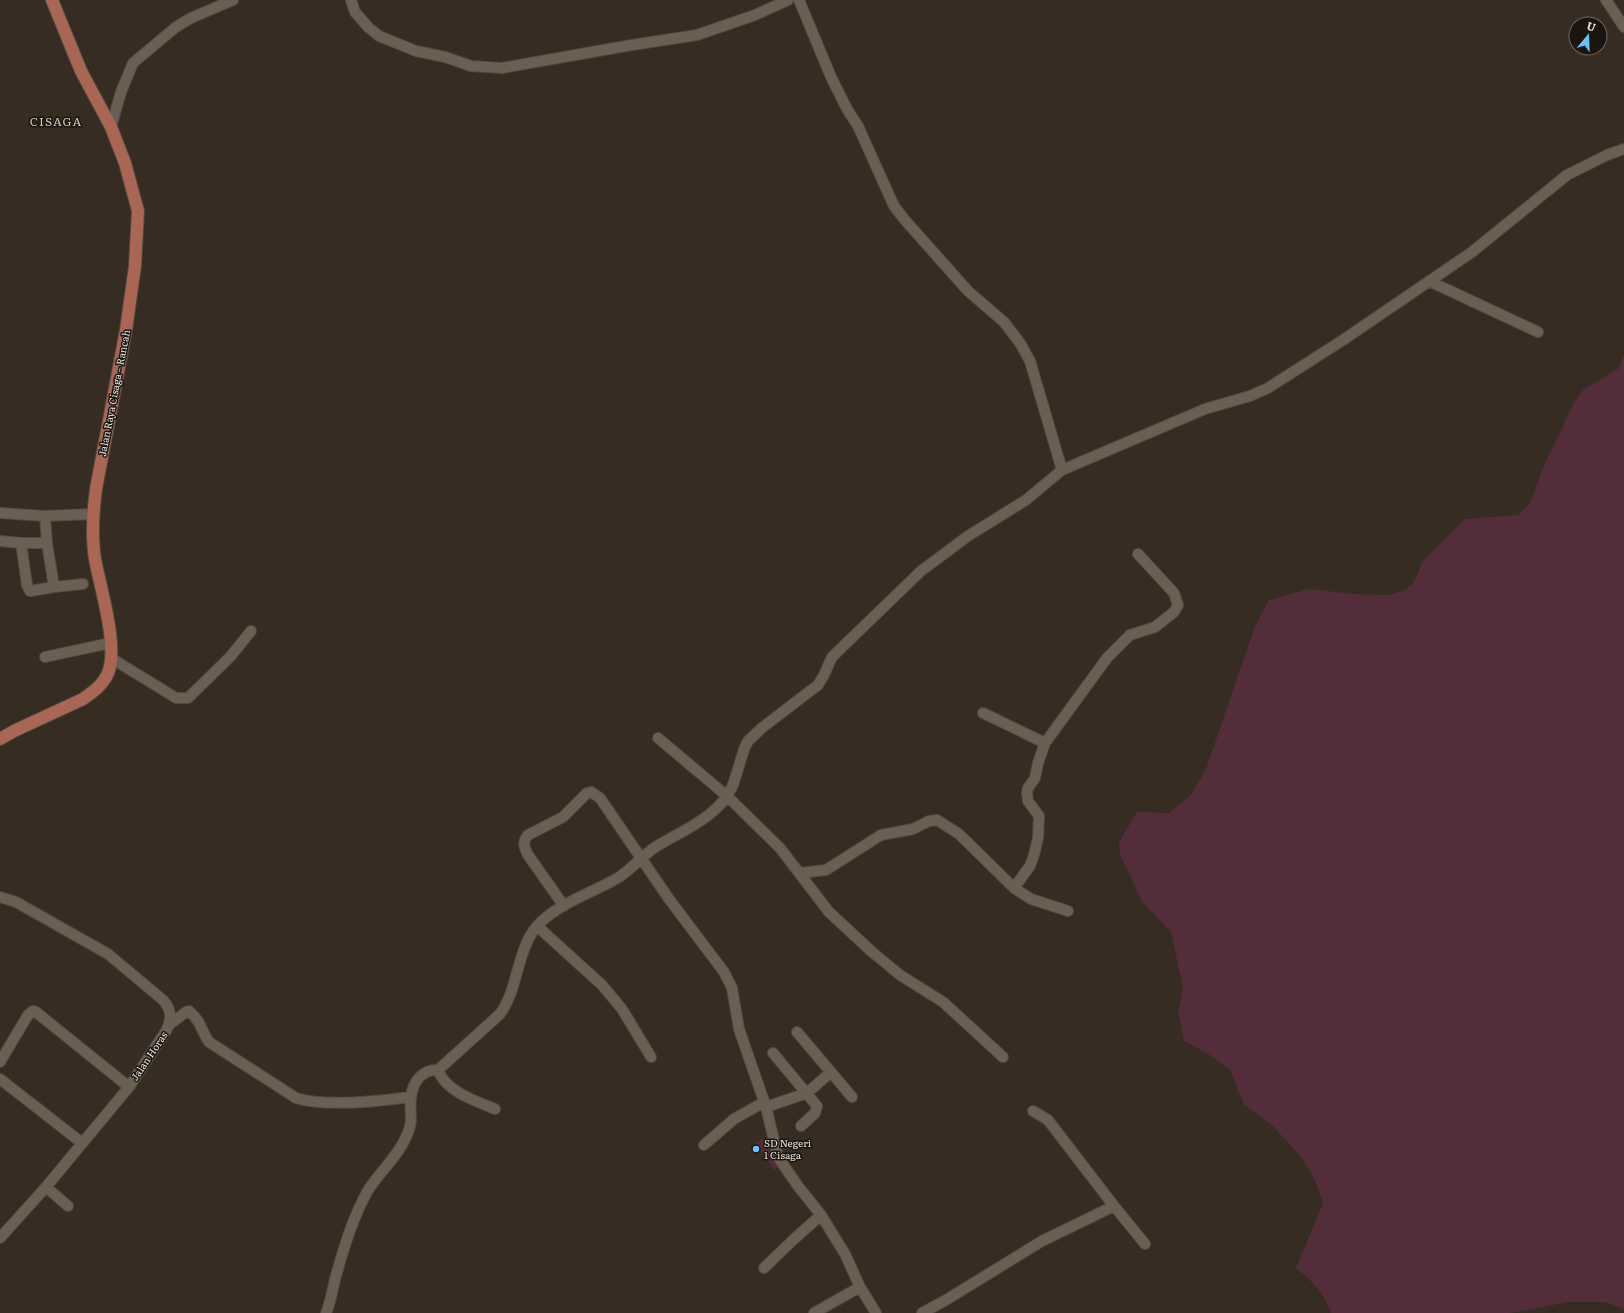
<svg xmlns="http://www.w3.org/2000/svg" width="1624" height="1313" font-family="Literata,serif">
<rect width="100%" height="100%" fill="#362c22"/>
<!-- green -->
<path fill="#532d3a" d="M1624 355V1309L1606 1302H1569L1510 1313H1331C1325 1293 1311 1280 1296 1268L1323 1203 1317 1185 1303 1159 1273 1126 1244 1105 1230 1070 1208 1054 1184 1041 1178 1012 1183 988 1171 932 1143 903 1120 855 1119 842 1137 812 1169 813 1191 795 1206 769 1255 626 1269 600 1309 589 1354 594 1388 595 1405 590 1413 584 1423 561 1465 519 1519 515 1530 503 1544 465 1574 403 1583 390 1619 368Z
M763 1138 780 1166 774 1170 755 1144Z"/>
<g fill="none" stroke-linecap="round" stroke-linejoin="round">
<defs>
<path id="minor" d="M351 0 355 12 368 27 379 36 416 51 445 57 471 66 502 68 632 45 697 35 755 15 788 0
M799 0 831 77 847 109 858 126 894 206 904 219 968 291 1004 322 1020 343 1030 361 1062 470
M1606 0 1624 27
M111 127 121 92 133 63 176 27 191 18 233 0
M1429 281 1538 332
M0 513 45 516 93 514
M45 516 47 543 54 587 30 591 27 585 21 543H47
M0 541 21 543
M54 587 83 584
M45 657 110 643
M111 658 176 698H188L230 657 251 631
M983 713 1045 743 1038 763 1035 778 1028 788 1027 793 1028 801 1039 816 1038 838 1034 855 1030 866 1014 888
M658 738 727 796 780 848 829 912 871 951 900 975 943 1002 1003 1057
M1045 743 1107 658 1130 635 1155 627 1174 612 1178 605 1174 593 1138 554
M800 873 826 870 881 835 913 829 929 821 937 820 959 834 1014 888 1031 899 1068 911
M0 897 16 902 108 954 163 1000C172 1010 172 1020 166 1031L129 1087 46 1187 0 1238
M564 906 528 855C524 847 522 842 528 835L563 817 587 793 591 792 600 798 669 899 724 972 732 988 739 1029 766 1107 778 1157 798 1186 821 1215 845 1254 860 1287 876 1313
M537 926 602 985 622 1009 651 1057
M170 1024 186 1012 189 1011C202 1022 201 1031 209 1042L296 1098C324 1107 381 1101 411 1097
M797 1032 852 1097
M773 1053 817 1106 815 1113 801 1126
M0 1062 28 1015 33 1011 36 1012 129 1087
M438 1070C446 1092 476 1101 495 1109
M0 1079 82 1143
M766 1107 807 1093 831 1072
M1033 1111 1048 1120 1114 1206 1145 1244
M704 1145 734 1119 764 1102
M46 1187 68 1206
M764 1268 793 1240 821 1215
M326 1313C332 1299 333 1283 338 1269 345 1243 354 1216 367 1192 379 1172 398 1157 407 1135 414 1121 409 1111 411 1097 413 1082 422 1069 438 1070L500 1014C520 987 516 944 542 921 561 903 593 892 616 879 630 871 641 857 654 848 679 832 719 817 732 787 737 775 740 760 745 747L748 741 763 727 818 685 824 675 832 657 921 571 968 536 1026 500 1062 470 1205 409 1250 396 1268 388 1343 340 1472 252 1567 175 1607 155 1624 149
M814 1313 860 1287
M922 1313 946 1300 1042 1241 1114 1206"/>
<path id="major" d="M0 739 14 731 83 699C93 692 103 685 108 673 119 647 100 587 95 559 91 535 93 512 96 489L126 330 135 266 138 211 125 163 111 127 81 71 52 0"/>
</defs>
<!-- minor casing -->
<use href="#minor" stroke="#544a42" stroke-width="12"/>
<!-- major casing -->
<use href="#major" stroke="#544a42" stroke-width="14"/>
<!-- minor -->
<use href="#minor" stroke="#6b5f53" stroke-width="10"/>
<!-- major -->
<use href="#major" stroke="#a96655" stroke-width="12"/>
</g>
<!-- markers -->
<circle fill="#6bc3f2" stroke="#1a1511" stroke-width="1.5" cx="756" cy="1149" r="4"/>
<g text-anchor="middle" stroke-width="3" stroke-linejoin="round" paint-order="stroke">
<!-- street labels -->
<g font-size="10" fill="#ece5de" stroke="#1a1511">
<text transform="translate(114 393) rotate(-79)" y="4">Jalan Raya Cisaga – Rancah</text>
<text transform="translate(149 1056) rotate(-56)" y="4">Jalan Horas</text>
</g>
<!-- poi labels -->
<g font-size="10" fill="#ece5de" stroke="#1a1511" text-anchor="start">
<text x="764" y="1147">SD Negeri<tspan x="764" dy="12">1 Cisaga</tspan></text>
</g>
<!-- quarter labels -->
<g font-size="12" letter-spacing="1" fill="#d5c7ba" stroke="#1a1511">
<text x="56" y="126">CISAGA</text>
</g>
</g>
<!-- north arrow -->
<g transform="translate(1588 36) rotate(19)"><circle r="19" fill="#1a1511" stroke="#6e6863"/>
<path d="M0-3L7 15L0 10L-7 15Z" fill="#6bc3f2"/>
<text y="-6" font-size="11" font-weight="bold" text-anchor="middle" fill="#ece5de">U</text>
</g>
</svg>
